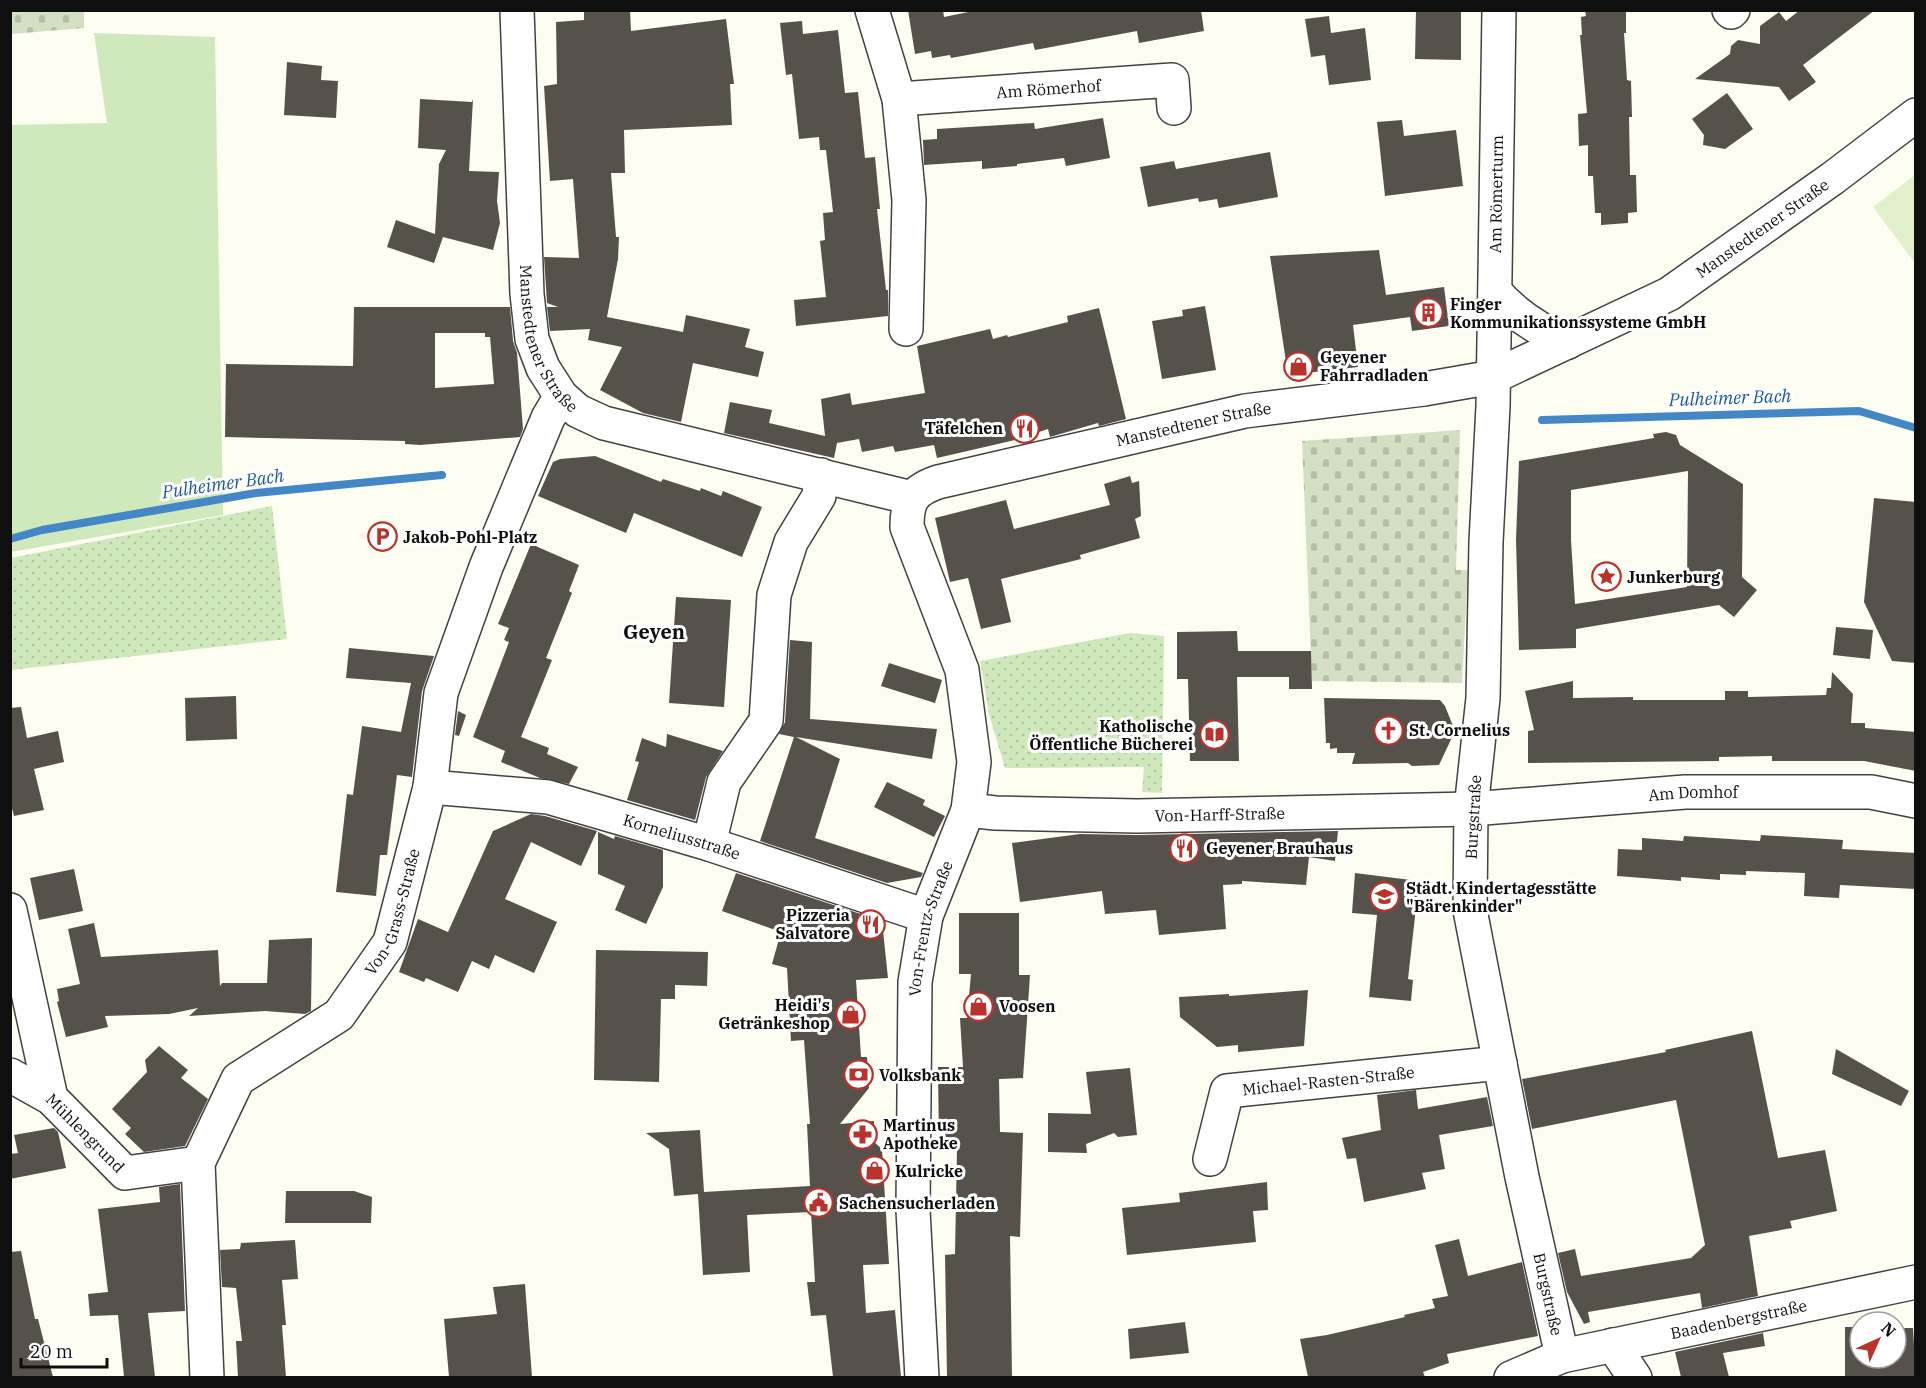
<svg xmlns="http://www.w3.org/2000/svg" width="1926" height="1388" font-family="'IBM Plex Serif',serif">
<defs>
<pattern id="cemetery-stones" width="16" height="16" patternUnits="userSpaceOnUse" patternTransform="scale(1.5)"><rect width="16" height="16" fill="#d4e0c3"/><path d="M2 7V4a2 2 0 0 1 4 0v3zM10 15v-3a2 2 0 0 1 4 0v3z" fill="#b5bfa6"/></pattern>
<pattern id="park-dots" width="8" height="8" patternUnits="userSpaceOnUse" patternTransform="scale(1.5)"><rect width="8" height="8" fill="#cfe8bc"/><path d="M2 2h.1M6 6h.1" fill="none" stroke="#b1c6a0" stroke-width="1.8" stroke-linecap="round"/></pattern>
</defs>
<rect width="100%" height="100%" fill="#fefdf1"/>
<!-- grass -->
<path fill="#cfe8bc" d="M94 33 215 37 223 515 11 552V125L107 123Z"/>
<!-- cemetery -->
<path fill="url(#cemetery-stones)" d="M11 10 84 11V28L11 34Z
M1460 430 1456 570H1468L1462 683 1312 681 1302 441Z"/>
<!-- park -->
<path fill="url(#park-dots)" d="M272 506 287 639 11 670V558Z
M1130 633 1164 636 1162 793 1142 792 1144 767 1005 768 989 714 980 661Z"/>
<!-- pitch -->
<path fill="#e1efcd" d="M1915 175V263L1873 207Z"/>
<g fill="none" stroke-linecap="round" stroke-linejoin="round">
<!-- stream -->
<path stroke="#4387c7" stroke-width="8" d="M1542 420 1859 411 1916 428
M10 539 42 530 256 493 442 475"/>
</g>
<!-- building -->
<path fill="#57514c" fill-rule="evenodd" d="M584 10H630L631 31 726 19 734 84H730L732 125 624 130 625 173H611L616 237H619L618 259 607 317 683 332 686 315 750 329 745 347 764 352 758 377 693 363 681 422 643 413 600 390 622 347 588 340 590 329 550 331 547 307H558L547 303 544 257 579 258 573 179 550 181 544 86 557 84 556 22 584 20Z
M908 10H943L944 17 978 10H1201L1204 31 1139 43 1137 31 1035 50 1033 43 951 58 950 55 932 58 931 51 915 54Z
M1416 10H1461V60L1415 59Z
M1585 10H1626V33H1624L1627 80 1631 81 1632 117H1629L1630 175H1636L1637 212 1628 213V223L1601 225V213H1595L1593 176H1588V145L1579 146 1578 114 1587 113 1580 35H1582L1581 17 1586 16Z
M1800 10H1875L1803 65 1816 82 1789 101 1779 87 1695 79 1730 54 1731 46 1738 40 1760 44V26L1779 12 1786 21Z
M1329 16 1331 33 1365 28 1371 80 1329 85 1325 55 1311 57 1305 19Z
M802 21 803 34 838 30 845 93 858 92 865 158 875 157 880 209H877L886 290H888V316L796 326 794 300 826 297 820 241 825 240 823 213 833 212 826 150H820L819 137 799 139 792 74 786 75 780 23Z
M287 62 322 66 321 80 338 81 336 118 284 115Z
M1727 93 1753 129 1725 149 1703 145 1704 135 1692 119Z
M420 99 472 102 473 99 469 171 499 172 497 201 500 223 493 250 443 237 434 263 387 247 396 220 435 234 439 164 446 150 418 148Z
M1103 118 1110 158 1066 166 1064 158 1017 164V166L982 169V161L924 165 923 140 937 139V129L1034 123 1035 129Z
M1402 120 1404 136 1456 130 1463 186 1385 196 1377 122Z
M1270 152 1278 197 1219 208 1217 199 1199 202 1198 198 1148 207 1140 167 1174 161 1176 169Z
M1379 250 1386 295 1444 287 1449 326 1412 331 1410 317 1353 325 1358 367 1288 375 1270 256Z
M1205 306 1216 370 1162 379 1152 321 1183 316 1182 310Z
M354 307H510L513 341 517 353 523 429 520 437 420 445 405 444V441L225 437 226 364 353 366ZM435 333H485V337H490L494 384 435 388Z
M1099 308 1126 419 1099 426 1098 423 1050 437 1048 429 1015 440 937 458 934 445 895 452 893 446 862 452 859 439 837 443 834 458 724 433 730 402 772 410 769 423 825 436 821 399 850 393 852 405 925 393 917 346 990 329 993 339 1007 335 1008 337 1068 322 1067 316Z
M1666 432 1676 435 1680 445 1743 484 1742 577 1757 590 1734 617 1719 605 1576 629V648L1519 650 1516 540 1519 461 1654 438 1653 434ZM1688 471 1687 587 1575 604 1571 540V490Z
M595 456 661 482 663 479 700 491 701 488 721 496 723 491 762 507 742 557 634 513 626 533 538 496 553 462 560 459Z
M1130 476 1132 483 1139 481 1141 516 1135 519 1140 538 1080 555 1081 559 1001 579 1011 622 981 629 968 578 950 582 935 518 1006 500 1014 529 1110 505 1104 484Z
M1874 498 1916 502V663L1892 661 1864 602Z
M531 544 579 565 569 591 572 593 546 658 552 660 521 737 549 748 547 754 578 767 569 784 540 778 501 762 505 751 473 737 509 642 504 640 509 628 498 624Z
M676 597 731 600 724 707 669 703Z
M1836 627 1873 630 1870 659 1833 655Z
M1237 631 1238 651H1311L1312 689H1289V677H1237L1239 761H1190L1188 679H1177V632Z
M790 640 812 642 810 719 937 729 932 759 796 737 840 759 815 838 923 873 921 877 887 883 760 841 794 737 779 734 785 722Z
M349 648 434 656 422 691 412 777 397 775 387 855H380L376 896 336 892 347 794 353 795 362 726 401 732 411 683 346 678Z
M889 663 942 680 935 703 881 686Z
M1832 672 1853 694 1851 723H1865V728L1916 732V771L1864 761H1772V756L1719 757V761L1528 763V731L1534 730 1525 691 1573 681V698L1633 697V700H1725V691H1748V697L1826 695 1827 688H1831Z
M236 696 237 739 186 741 185 698Z
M1324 698 1440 700 1445 706 1455 731 1439 765 1412 766 1408 763 1352 764 1355 753H1337V748L1330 749V743H1326Z
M21 707 27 738 58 731 64 762 34 769 44 810 14 816 10 801V708Z
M458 711 466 715 459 736 455 735Z
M667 734 723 751 706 777 695 820 627 800 639 762 635 761 642 738 666 747Z
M887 782 925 800 923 805 945 816 934 837 874 807Z
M531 814 545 816 597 831 581 866 531 842 505 899 557 922 534 973 495 955 489 969 472 961 458 992 426 978 424 982 399 972 418 919 448 932 493 831Z
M1338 831 1335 861 1309 857 1306 885 1242 881V884L1223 885 1226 929 1159 935 1156 910 1105 914 1102 891 1020 902 1012 843 1080 834 1137 835Z
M598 832 614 839 615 836 663 850V887L646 924 615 910 625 886 598 874Z
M1761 835 1843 840 1842 849 1916 853V889L1840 885 1839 898 1804 896 1805 873 1746 871V875L1720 874V880L1681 877V881L1617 876 1618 849 1642 850V838L1683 841 1684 836 1760 841Z
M74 869 83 911 39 920 30 878Z
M736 873 882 921 888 978 856 980 861 1057H867L869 1088 840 1124 874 1121V1142L882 1149 889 1264 863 1265 866 1313 895 1310 901 1377H833L826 1315 811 1316 807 1282H815L811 1212 747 1215 750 1272 703 1275 698 1194 674 1196 669 1149 646 1133 700 1130 704 1192 810 1186 807 1124H810L804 1040 791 1041 787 968 772 964 781 932 722 911Z
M1355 873 1419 881 1408 979 1413 980 1411 1001 1369 997 1377 915 1352 913Z
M959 913H1019V975H1030L1023 1078 999 1079 1000 1132 1023 1133 1020 1237 1010 1236 1012 1377H947L945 1255 955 1254 957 1148H939L938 1067H963L960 1018H967L971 974H959Z
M94 923 101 957 218 950 220 986 222 983H267L269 940 312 938 311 1011 305 1014 265 1011 189 1016 198 1008 169 1014 105 1016 108 1027 66 1037 57 1002 59 1001 57 989 80 984 68 929Z
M596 950 708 952 707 986 675 985V999H661L659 1082 594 1080Z
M1308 990 1304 1046 1238 1052V1045L1217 1047 1180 1017 1179 997 1229 994V996Z
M1752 1031 1778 1158 1825 1150 1837 1211 1790 1221 1792 1228 1749 1236 1758 1296 1702 1308 1700 1293 1588 1312 1590 1322 1584 1324 1567 1292 1558 1253 1575 1249 1581 1276 1691 1258 1705 1245 1676 1100 1532 1129 1522 1079 1666 1052 1665 1050Z
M159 1046 188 1070 181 1078 208 1099 185 1146 144 1152 125 1134 131 1128 112 1109 147 1072 145 1060Z
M1836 1049 1909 1091 1901 1106 1832 1074Z
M1130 1068 1137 1135 1118 1137 1114 1133 1086 1144 1087 1153 1048 1152V1113L1091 1114 1086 1072Z
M1416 1090 1418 1109 1487 1097 1493 1126 1439 1135 1445 1169 1422 1173 1426 1189 1364 1202 1356 1158 1347 1159 1342 1138 1381 1130 1377 1095Z
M54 1128 58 1132 66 1168 10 1179V1154L18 1153 14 1135Z
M1267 1182 1268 1210 1253 1211 1256 1242 1127 1255 1122 1208 1180 1202 1179 1193Z
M180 1184 185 1311 148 1313 155 1377H124L118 1315 90 1316 88 1294 108 1292 98 1209 160 1202 159 1187Z
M286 1191H354L372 1197 371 1223H285Z
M1459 1239 1468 1276 1522 1262 1538 1336 1447 1354 1449 1363 1423 1372 1425 1377H1308L1300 1339 1327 1335 1405 1317 1404 1315 1435 1308 1432 1299 1448 1296 1435 1245Z
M295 1240 298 1279 282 1280 286 1325H282L286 1377H238L236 1341H242L236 1288 222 1287 220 1250 240 1249 241 1243Z
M21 1251 35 1319H38L53 1377H10V1252Z
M525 1284 532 1377H449L444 1319 497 1314 493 1287Z
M1185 1322 1189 1353 1130 1359 1128 1329Z
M1845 1327H1860V1358H1896V1328H1913L1916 1377H1845Z
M1763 1333 1765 1346 1723 1353 1729 1377H1681L1675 1352Z"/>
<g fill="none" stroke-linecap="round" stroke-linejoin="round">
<defs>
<g id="minor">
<path id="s1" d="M517 10 527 294 532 339 543 368 561 396 578 411 604 423 912 498"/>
<path d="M872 10 899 99 909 200 906 329"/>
<path id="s2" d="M1499 10 1493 406 1486 542 1483 698 1471 809 1470 910 1522 1177 1562 1356"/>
<path d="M1729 10 1731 12 1733 10"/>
<path id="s3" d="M899 99 1172 80 1174 108"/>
<path d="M1495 292C1516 315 1539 331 1568 342"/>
<path id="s4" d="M430 787 548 797 709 844 926 916"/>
<path id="s5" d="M968 810 995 813 1137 816 1471 809 1685 792H1871L1916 801"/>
<path d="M709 844 724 782 766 721 774 595 791 542 819 496 821 475"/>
<path d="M10 910 51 1098"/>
<path id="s6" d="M10 1075 51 1098 125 1173 198 1163"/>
<path id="s7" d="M1210 1159 1227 1091 1500 1063"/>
<path d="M1613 1345 1635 1378"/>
<path id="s8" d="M207 1378 198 1163 238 1079 339 1015 390 942 430 787 441 693 486 567 548 418 561 396"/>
<path id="s9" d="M922 1378 913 1210 915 982 926 916 968 810 974 762 962 670 907 527C907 501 912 491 938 482L1245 411 1424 389 1493 377 1669 294 1833 178 1916 115"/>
<path id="s10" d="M1511 1378 1562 1356 1916 1282"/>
</g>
</defs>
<!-- minor casing -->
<use href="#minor" stroke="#424242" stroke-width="36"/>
<!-- minor -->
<use href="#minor" stroke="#fff" stroke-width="33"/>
</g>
<!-- icons -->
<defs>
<symbol id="building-ring" viewBox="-11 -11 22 22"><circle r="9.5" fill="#fff" stroke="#b9332d" stroke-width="1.5"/><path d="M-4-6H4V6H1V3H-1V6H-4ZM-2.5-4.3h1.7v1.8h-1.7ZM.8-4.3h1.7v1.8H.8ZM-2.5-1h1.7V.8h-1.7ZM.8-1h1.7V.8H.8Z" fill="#b9332d"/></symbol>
<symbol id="shop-ring" viewBox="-11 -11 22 22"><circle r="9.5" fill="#fff" stroke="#b9332d" stroke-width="1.5"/><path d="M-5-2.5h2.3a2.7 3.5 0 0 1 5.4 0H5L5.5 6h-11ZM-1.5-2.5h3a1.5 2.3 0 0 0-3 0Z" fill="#b9332d"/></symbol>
<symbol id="restaurant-ring" viewBox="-11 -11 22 22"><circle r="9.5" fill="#fff" stroke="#b9332d" stroke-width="1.5"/><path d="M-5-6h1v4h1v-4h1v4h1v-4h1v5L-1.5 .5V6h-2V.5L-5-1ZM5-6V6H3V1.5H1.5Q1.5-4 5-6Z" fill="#b9332d"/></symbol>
<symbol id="parking-ring" viewBox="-11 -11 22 22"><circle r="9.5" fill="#fff" stroke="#b9332d" stroke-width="1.5"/><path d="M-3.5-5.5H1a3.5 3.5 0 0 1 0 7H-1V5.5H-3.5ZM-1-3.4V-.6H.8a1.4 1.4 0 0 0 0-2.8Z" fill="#b9332d"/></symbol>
<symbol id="sight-ring" viewBox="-11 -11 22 22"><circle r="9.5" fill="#fff" stroke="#b9332d" stroke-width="1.5"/><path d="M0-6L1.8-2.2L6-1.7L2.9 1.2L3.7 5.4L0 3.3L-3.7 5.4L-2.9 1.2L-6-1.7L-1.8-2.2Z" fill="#b9332d"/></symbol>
<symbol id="church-ring" viewBox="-11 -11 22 22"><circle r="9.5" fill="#fff" stroke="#b9332d" stroke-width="1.5"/><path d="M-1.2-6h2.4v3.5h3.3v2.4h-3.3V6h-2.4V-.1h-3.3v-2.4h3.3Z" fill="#b9332d"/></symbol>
<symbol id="library-ring" viewBox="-11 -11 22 22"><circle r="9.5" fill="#fff" stroke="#b9332d" stroke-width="1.5"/><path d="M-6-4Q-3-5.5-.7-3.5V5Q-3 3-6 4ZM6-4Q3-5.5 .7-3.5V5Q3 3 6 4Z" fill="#b9332d"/></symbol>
<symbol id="school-ring" viewBox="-11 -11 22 22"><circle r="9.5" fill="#fff" stroke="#b9332d" stroke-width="1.5"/><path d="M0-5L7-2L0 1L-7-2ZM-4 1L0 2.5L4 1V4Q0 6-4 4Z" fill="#b9332d"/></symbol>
<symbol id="bank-ring" viewBox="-11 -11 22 22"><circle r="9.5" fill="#fff" stroke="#b9332d" stroke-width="1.5"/><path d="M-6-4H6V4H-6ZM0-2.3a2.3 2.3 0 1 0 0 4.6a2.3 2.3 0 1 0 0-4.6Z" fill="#b9332d"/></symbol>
<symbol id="pharmacy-ring" viewBox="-11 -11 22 22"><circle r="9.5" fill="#fff" stroke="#b9332d" stroke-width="1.5"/><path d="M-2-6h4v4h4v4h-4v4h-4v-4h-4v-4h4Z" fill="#b9332d"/></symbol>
<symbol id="civic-ring" viewBox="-11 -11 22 22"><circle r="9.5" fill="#fff" stroke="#b9332d" stroke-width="1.5"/><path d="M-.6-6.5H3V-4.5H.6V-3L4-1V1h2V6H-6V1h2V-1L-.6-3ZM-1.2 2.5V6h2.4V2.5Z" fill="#b9332d"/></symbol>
</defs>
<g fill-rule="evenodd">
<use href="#building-ring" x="1412" y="296" width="33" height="33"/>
<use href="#shop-ring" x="1282" y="350" width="33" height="33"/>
<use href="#restaurant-ring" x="1008" y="412" width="33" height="33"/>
<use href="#parking-ring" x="366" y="520" width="33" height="33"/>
<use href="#sight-ring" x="1590" y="560" width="33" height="33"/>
<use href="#church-ring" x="1372" y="714" width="33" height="33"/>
<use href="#library-ring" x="1198" y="718" width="33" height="33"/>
<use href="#restaurant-ring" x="1168" y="832" width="33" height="33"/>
<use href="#school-ring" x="1368" y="880" width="33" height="33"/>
<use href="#restaurant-ring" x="854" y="908" width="33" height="33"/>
<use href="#shop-ring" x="962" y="990" width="33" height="33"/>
<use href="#shop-ring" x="834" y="998" width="33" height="33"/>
<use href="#bank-ring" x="842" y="1058" width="33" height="33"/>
<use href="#pharmacy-ring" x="846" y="1118" width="33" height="33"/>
<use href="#shop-ring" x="858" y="1154" width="33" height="33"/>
<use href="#civic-ring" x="802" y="1186" width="33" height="33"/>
</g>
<g text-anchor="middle" stroke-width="6" stroke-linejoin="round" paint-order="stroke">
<!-- street labels -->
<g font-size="16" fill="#0f0f0f" stroke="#fff">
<text dy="6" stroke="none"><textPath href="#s3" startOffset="150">Am Römerhof</textPath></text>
<text transform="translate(1496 194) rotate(-89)" y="6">Am Römerturm</text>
<text dy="6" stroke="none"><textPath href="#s9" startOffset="1806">Manstedtener Straße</textPath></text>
<text dy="6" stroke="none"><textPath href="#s1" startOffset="334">Manstedtener Straße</textPath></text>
<text dy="6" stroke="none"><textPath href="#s9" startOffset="1194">Manstedtener Straße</textPath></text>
<text dy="6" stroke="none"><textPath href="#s5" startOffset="726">Am Domhof</textPath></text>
<text dy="6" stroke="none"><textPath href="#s5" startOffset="252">Von-Harff-Straße</textPath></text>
<text transform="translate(1473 817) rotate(-87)" y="6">Burgstraße</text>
<text dy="6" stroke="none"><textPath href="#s4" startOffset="258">Korneliusstraße</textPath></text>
<text dy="6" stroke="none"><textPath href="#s8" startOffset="546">Von-Grass-Straße</textPath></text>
<text dy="6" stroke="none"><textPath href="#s9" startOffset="452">Von-Frentz-Straße</textPath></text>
<text dy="6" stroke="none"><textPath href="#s7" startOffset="172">Michael-Rasten-Straße</textPath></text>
<text dy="6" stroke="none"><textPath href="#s6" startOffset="96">Mühlengrund</textPath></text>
<text dy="6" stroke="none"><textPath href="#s2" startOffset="1293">Burgstraße</textPath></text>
<text dy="6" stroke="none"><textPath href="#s10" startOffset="236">Baadenbergstraße</textPath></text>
</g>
<!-- poi labels -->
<g font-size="16" font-weight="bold" fill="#0f0f0f" stroke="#fff" text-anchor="start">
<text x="1450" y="310">Finger<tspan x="1450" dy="18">Kommunikationssysteme GmbH</tspan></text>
<text x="1320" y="363">Geyener<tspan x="1320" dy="18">Fahrradladen</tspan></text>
<text x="1003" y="434" text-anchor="end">Täfelchen</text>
<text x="403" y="543">Jakob-Pohl-Platz</text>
<text x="1627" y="583">Junkerburg</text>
<text x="1193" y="732" text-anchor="end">Katholische<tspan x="1193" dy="18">Öffentliche Bücherei</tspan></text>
<text x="1409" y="736">St. Cornelius</text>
<text x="1206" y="854">Geyener Brauhaus</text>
<text x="1406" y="894">Städt. Kindertagesstätte<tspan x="1406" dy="18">"Bärenkinder"</tspan></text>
<text x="850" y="921" text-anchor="end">Pizzeria<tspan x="850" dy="18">Salvatore</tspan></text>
<text x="830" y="1011" text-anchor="end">Heidi's<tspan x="830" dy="18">Getränkeshop</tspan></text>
<text x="999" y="1012">Voosen</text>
<text x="879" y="1081">Volksbank</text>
<text x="883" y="1131">Martinus<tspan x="883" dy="18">Apotheke</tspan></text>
<text x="895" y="1177">Kulricke</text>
<text x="839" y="1209">Sachensucherladen</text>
</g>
<!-- water labels -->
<g font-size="18" font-style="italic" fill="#1d599b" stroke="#fff">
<text transform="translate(1730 398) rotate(-2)" y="6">Pulheimer Bach</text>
<text transform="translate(223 484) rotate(-8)" y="6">Pulheimer Bach</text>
</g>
<!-- quarter labels -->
<g font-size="20" font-weight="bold" fill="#0f0f0f" stroke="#fff">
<text x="654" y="639">Geyen</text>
</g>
</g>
<!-- border -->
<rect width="1926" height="1388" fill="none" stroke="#0f0f0f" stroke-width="24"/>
<!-- north arrow -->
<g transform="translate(1878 1340) rotate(45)"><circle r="28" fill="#ffffff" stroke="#9f9f9f" stroke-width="1.5"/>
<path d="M0-4.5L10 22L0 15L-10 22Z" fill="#b9332d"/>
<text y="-9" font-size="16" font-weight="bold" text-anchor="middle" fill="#0f0f0f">N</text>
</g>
<!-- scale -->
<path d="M21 1358v9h86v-9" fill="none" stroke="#0f0f0f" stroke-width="3"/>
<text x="30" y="1358" font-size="18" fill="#0f0f0f" stroke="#ffffff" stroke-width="4.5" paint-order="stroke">20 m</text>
</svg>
